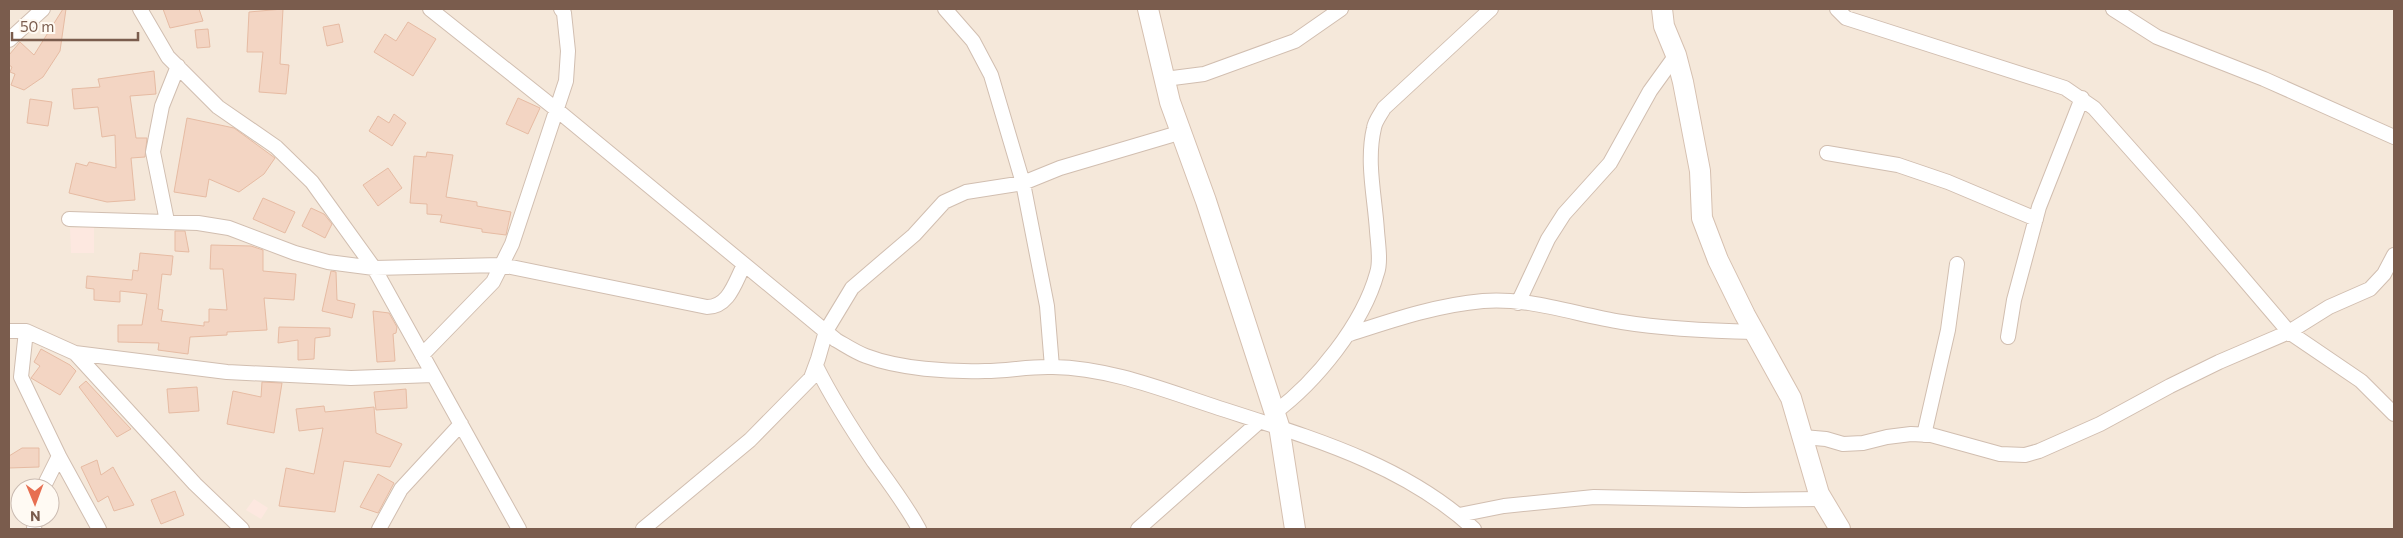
<svg xmlns="http://www.w3.org/2000/svg" width="2403" height="538" font-family="Commissioner,sans-serif">
<rect width="100%" height="100%" fill="#fdf6ec"/>
<!-- residential -->
<path fill="#f5e8da" fill-rule="evenodd" d="M9 9H2394V529H9ZM20 488H50V518H20Z"/>
<!-- commercial -->
<path fill="#fde8e0" d="M94 227V253H71L70 228Z
M254 499 268 508 261 519 246 510Z"/>
<!-- building -->
<path fill="#f3d5c3" stroke="#e6bba3" d="M63 9H66L60 51 43 77 24 90 11 85 15 74 10 72 12 67 9 65V55L20 42 34 55Z
M163 9H199L203 21 170 28Z
M283 9 280 64 289 65 286 94 259 92 263 52H247L249 12Z
M408 22 436 39 413 76 374 52 385 34 396 41Z
M339 24 343 42 327 46 323 27Z
M208 29 210 47 197 48 195 30Z
M154 71 156 94 130 96 136 138H147L145 157 131 158 135 200 107 202 69 193 76 163 87 166 89 162 116 168 115 135 102 137 98 107 74 109 72 89 100 87 98 79Z
M518 98 540 108 528 134 506 124Z
M30 99 52 102 48 126 27 123Z
M394 114 406 123 392 146 369 131 378 116 389 123Z
M187 118 234 128 275 158 264 174 239 192 209 179 206 197 174 192Z
M427 152 453 155 446 197 477 202V206L511 212 506 235 482 232V229L440 222 442 215 427 214V204L410 203 414 156 426 157Z
M388 168 402 188 378 206 363 185Z
M263 198 295 212 285 233 253 219Z
M311 208 324 214 332 224 325 238 302 226Z
M175 231H185L189 252 175 251Z
M211 245 251 246 263 250V271L296 274 294 300 264 298 267 330 227 332V335L190 337 188 354 158 350 159 343 118 342V325H142L147 294 120 291V302L94 300V289L86 288 87 276 132 280 133 270 138 271 140 253 173 256 171 275 162 274 158 309 163 310 161 321 204 326V322H209V309L227 310 223 269H210Z
M331 271 336 272 337 300 355 304 352 318 322 311Z
M373 311 389 313 397 327 396 333 393 334 395 361 377 362Z
M279 327 330 328V336L315 338 314 359 298 360V340L278 343Z
M41 349 70 365 76 371 60 395 31 378 40 366 34 362Z
M86 381 114 411 131 429 117 437 79 387Z
M262 382 282 383 274 433 227 424 233 391 261 397Z
M197 387 199 411 169 413 167 389Z
M406 389 407 408 376 410 374 392Z
M324 406 325 412 374 407 376 433 402 444 390 467 344 461 335 512 279 506 286 468 314 474 323 428 299 431 296 409Z
M22 448H39V467L9 468V456Z
M97 460 101 475 113 467 134 505 114 511 108 496 98 502 81 467Z
M378 474 394 483 378 513 360 507Z
M175 491 184 515 161 524 151 500Z"/>
<g fill="none" stroke-linecap="round" stroke-linejoin="round">
<defs>
<path id="street" d="M140 9 168 57 218 107 276 147 312 182 374 268 519 529
M430 9 557 110 836 340C845 345 855 352 866 356 900 369 949 372 985 371 1008 371 1030 366 1053 367 1109 368 1161 389 1213 406 1304 436 1402 462 1474 529
M945 9 973 41 991 75 1023 183 1047 306 1052 367
M1837 9 1846 18 2065 88 2094 108 2190 216 2289 332 2361 381 2394 414
M2113 9 2157 37 2264 79 2394 137
M9 40 43 9
M1165 79 1204 74 1295 41 1341 9
M1827 153 1898 165 1948 182 2036 219
M69 219 198 223 229 228 295 253 328 262 374 268 501 265 707 307C729 307 735 282 744 265
M167 221 153 152 162 106 178 66
M1518 303 1548 239 1564 214 1610 163 1650 91 1676 55
M9 331H26L75 353 227 372 351 378 433 375
M26 331 21 377 59 456 43 488
M1350 334C1393 320 1437 305 1483 301 1529 297 1577 315 1622 322 1666 329 1711 331 1755 332
M2008 337 2014 300 2039 207 2082 98
M75 353 195 484 242 529
M422 355 493 282 512 244 566 81 568 51 564 13 561 9
M816 366C833 400 853 431 874 462 890 484 906 505 919 529
M1274 413C1316 382 1363 324 1377 273 1381 262 1378 244 1377 231 1375 198 1366 162 1374 128 1375 121 1381 114 1384 108L1491 9
M1924 435 1948 330 1957 264
M1803 437 1826 439 1843 444 1863 443 1887 437 1911 434 1931 435 2000 454 2025 455 2039 451 2100 424 2170 386 2219 362 2289 332 2329 307 2370 289 2384 274 2394 255
M59 456 99 529
M1459 515 1504 506 1594 497 1744 500 1822 499
M34 529 35 518
M379 529 401 489 461 424
M643 529 750 440 811 378 818 359 826 331 852 288 914 235 944 202 966 192 1023 183 1060 168 1182 132
M1138 529 1260 421"/>
<path id="secondary" d="M1148 9 1170 102 1206 201 1279 426 1295 529
M1662 9 1664 26 1676 55 1683 82 1700 171 1702 218 1718 260 1745 315 1791 398 1819 494 1840 529"/>
</defs>
<!-- street casing -->
<use href="#street" stroke="#d1beb0" stroke-width="16"/>
<!-- secondary casing -->
<use href="#secondary" stroke="#d6c0b0" stroke-width="22"/>
<!-- street -->
<use href="#street" stroke="#fff" stroke-width="14"/>
<!-- secondary -->
<use href="#secondary" stroke="#fff" stroke-width="20"/>
</g>
<!-- border -->
<rect width="2403" height="538" fill="none" stroke="#7a5c4d" stroke-width="20"/>
<!-- north arrow -->
<g transform="translate(35 503) rotate(179)"><circle r="24" fill="#fffaf3" stroke="#cabbb1"/>
<path d="M0-4L9 19L0 12L-9 19Z" fill="#e76f51"/>
<text y="-8" font-size="14" font-weight="bold" text-anchor="middle" fill="#7a5c4d">N</text>
</g>
<!-- scale -->
<path d="M12 32v8h126v-8" fill="none" stroke="#7a5c4d" stroke-width="2.5"/>
<text x="20" y="32" font-size="15" fill="#7a5c4d" stroke="#fffaf3" stroke-width="4" paint-order="stroke">50 m</text>
</svg>
